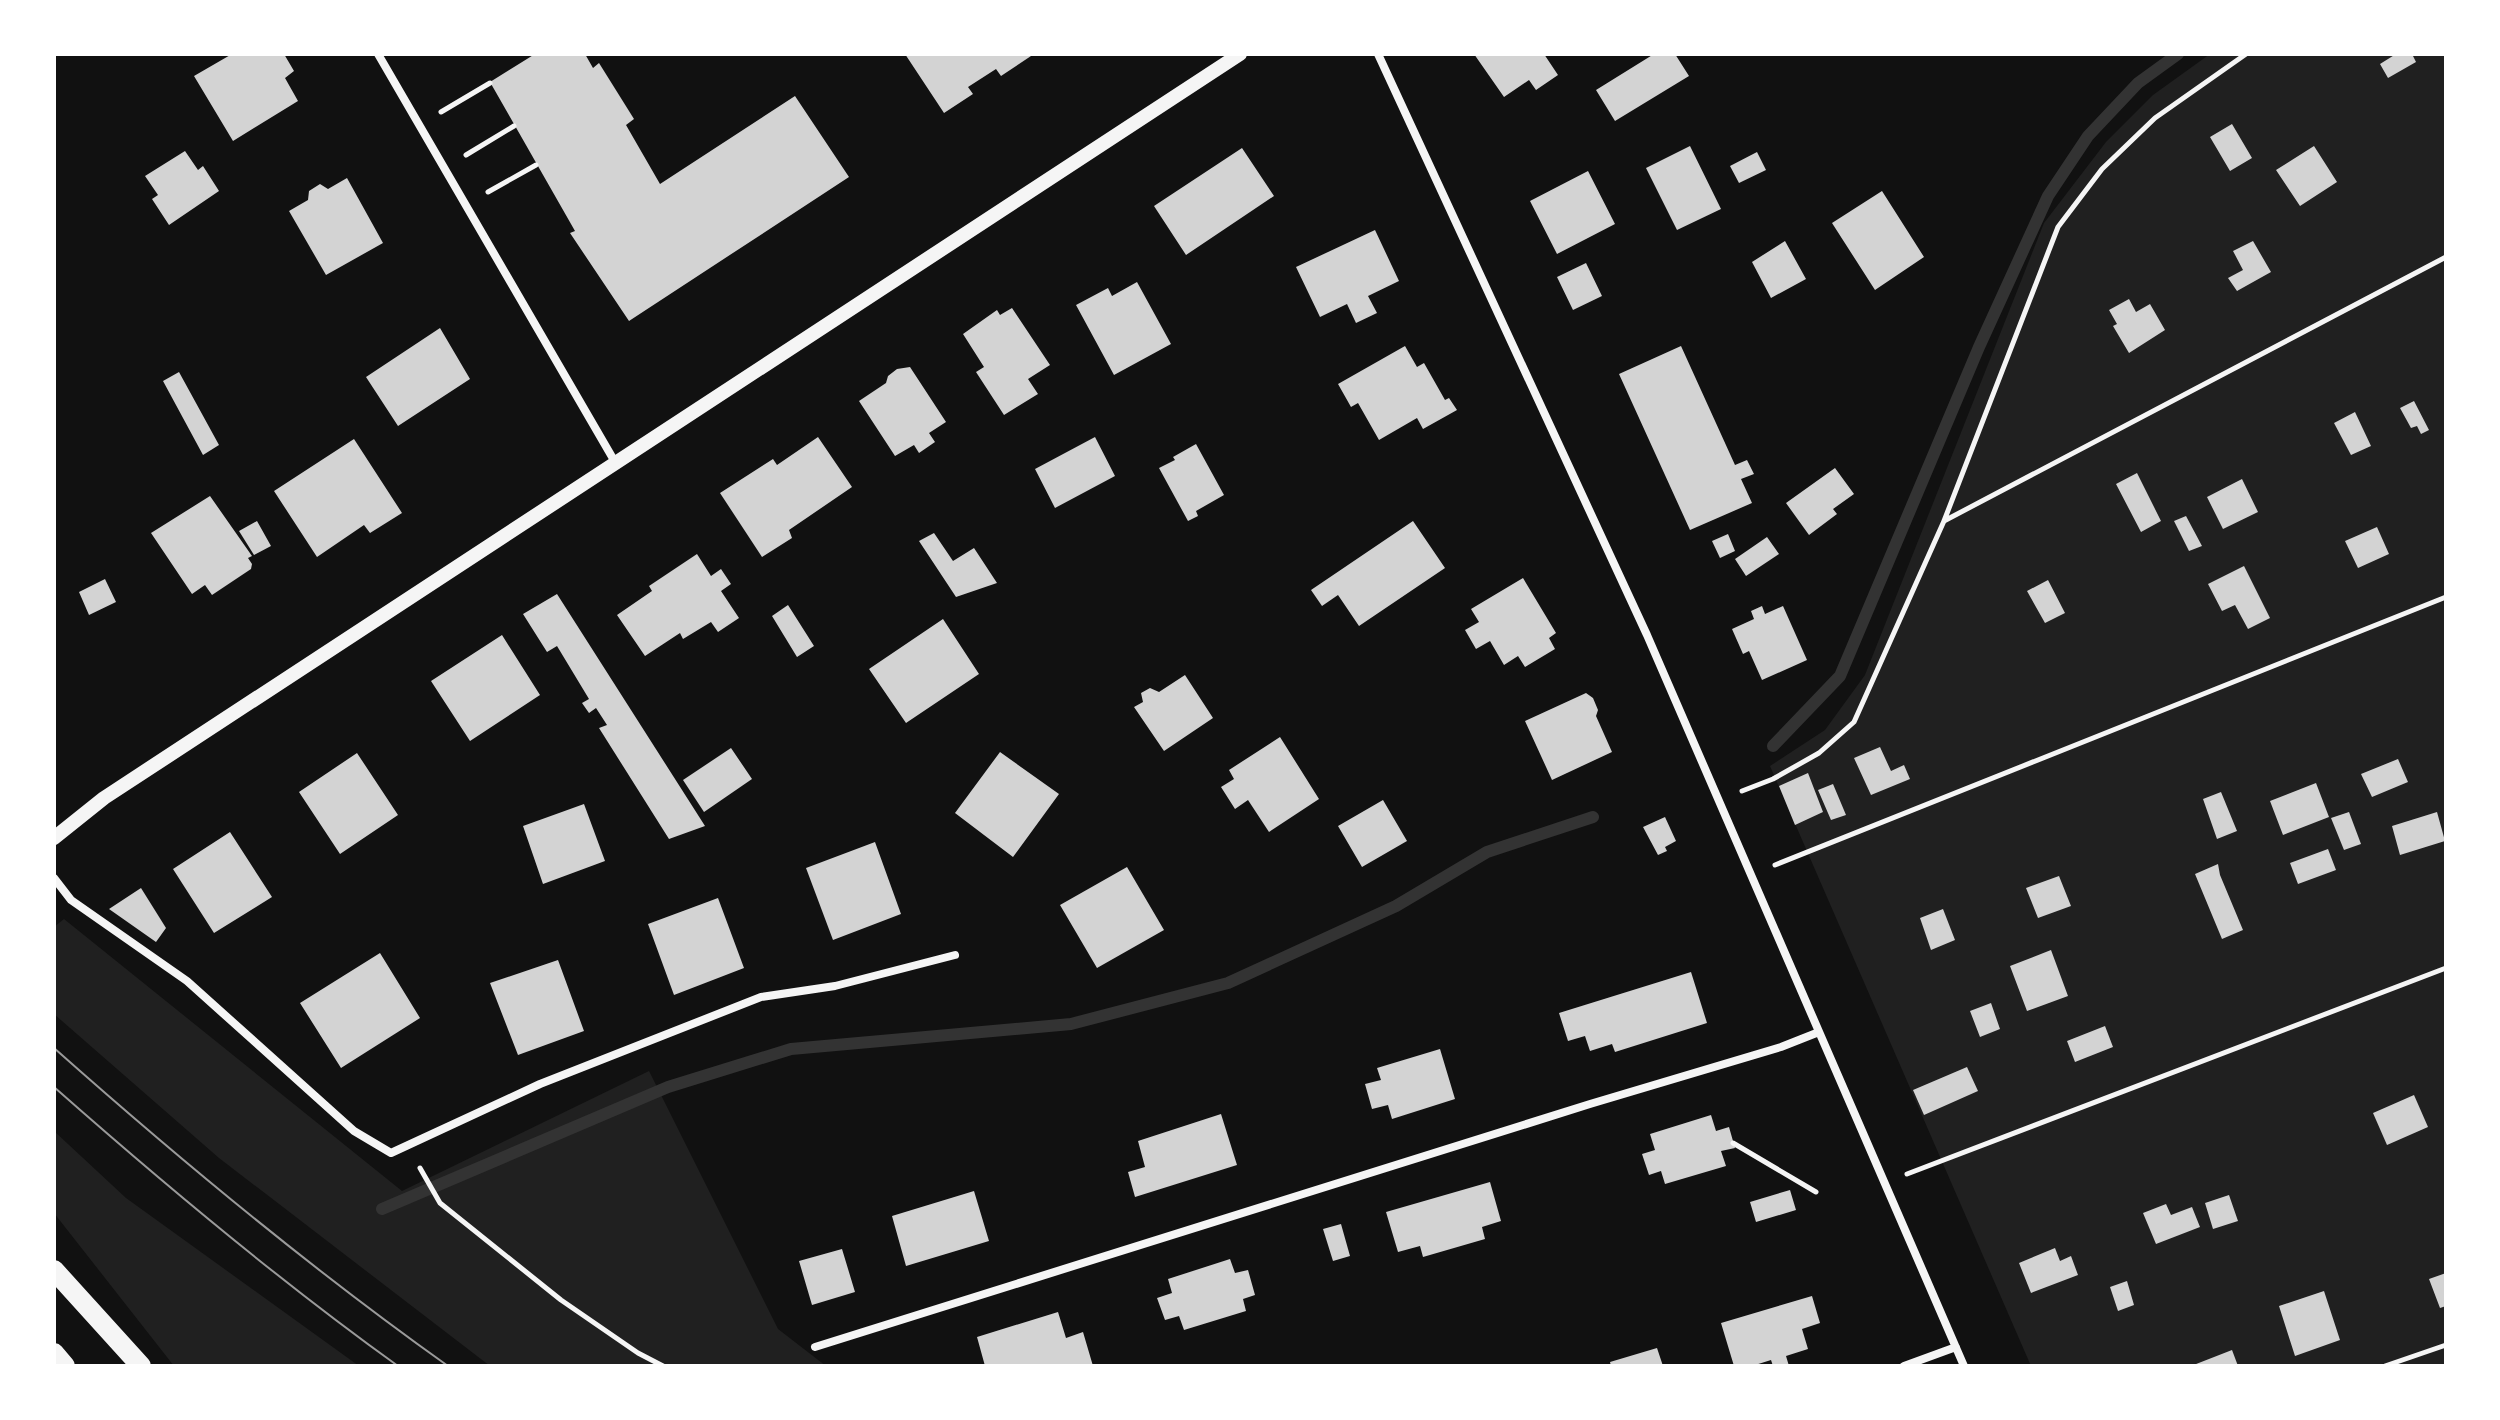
<svg xmlns="http://www.w3.org/2000/svg" width="2500" height="1420" font-family="Raleway,sans-serif">
<rect width="100%" height="100%" fill="#111"/>
<!-- green -->
<path fill="#202020" d="M2210 54H2446V1366H2031L1770 766 1825 730 1865 675 2044 223 2106 142 2153 95Z
M64 919 402 1191 649 1071 778 1329 826 1366H490L219 1158 54 1014V927Z
M54 1131 126 1198 359 1366H174L54 1213Z"/>
<g fill="none" stroke-linecap="round" stroke-linejoin="round">
<!-- stream -->
<path stroke="#333" stroke-width="12" d="M1773 746 1840 676 1979 347 2048 196 2088 136 2138 83 2178 54
M382 1209 668 1087 791 1049 1071 1024 1228 983 1396 906 1487 852 1593 817"/>
</g>
<!-- building -->
<path fill="#d3d3d3" d="M232 54H284L294 71 285 78 298 101 233 141 194 76Z
M535 54H585L593 68 599 63 634 119 626 125 660 184 795 96 849 177 629 321 570 233 575 231 490 82Z
M905 54H1034L1001 76 996 69 968 87 973 94 944 113Z
M1474 54H1544L1558 75 1536 90 1529 80 1504 97Z
M1654 54H1675L1689 76 1615 121 1596 90Z
M2396 54H2412L2416 62 2388 78 2380 64Z
M2232 124 2252 158 2230 171 2210 137Z
M1690 146 1721 209 1677 230 1646 168Z
M2314 146 2337 182 2300 206 2276 170Z
M1242 148 1274 196 1186 255 1154 206Z
M185 151 198 170 203 166 219 191 169 225 152 199 158 195 145 176Z
M1757 152 1766 170 1739 183 1730 166Z
M1588 171 1615 224 1557 254 1530 201Z
M347 178 383 243 326 275 289 211 308 200 309 191 320 184 328 189Z
M1882 191 1924 257 1875 290 1832 223Z
M1375 230 1399 281 1368 296 1377 313 1356 323 1347 304 1320 317 1296 267Z
M1785 241 1806 279 1771 298 1752 262Z
M2253 241 2271 272 2237 291 2228 278 2243 270 2233 251Z
M1586 263 1602 296 1573 310 1557 277Z
M1137 282 1171 344 1114 375 1076 305 1108 288 1112 296Z
M2129 299 2136 312 2150 304 2165 330 2129 353 2113 326 2117 324 2109 310Z
M1012 308 1050 365 1028 379 1038 394 1004 415 976 372 984 367 963 334 997 310 1000 315Z
M440 328 470 379 398 426 366 377Z
M1405 346 1417 367 1424 363 1445 400 1449 398 1457 410 1423 429 1417 418 1379 440 1358 403 1351 407 1338 384Z
M1681 346 1735 465 1747 460 1754 474 1741 479 1752 503 1690 530 1619 374Z
M910 367 946 422 929 433 935 442 919 453 914 445 895 456 859 401 886 383 888 376 897 369Z
M179 372 219 445 203 455 163 381Z
M2414 401 2429 430 2421 434 2417 426 2411 428 2400 408Z
M2355 412 2371 446 2351 455 2334 423Z
M818 437 852 487 789 530 792 538 762 557 720 493 773 459 777 465Z
M1095 437 1115 476 1055 508 1035 469Z
M354 439 402 513 370 533 364 525 317 557 274 491Z
M1196 444 1224 495 1196 511 1198 516 1188 521 1159 468 1175 460 1173 457Z
M1835 468 1854 494 1833 509 1837 514 1809 535 1786 503Z
M2137 473 2161 521 2141 532 2116 484Z
M2242 479 2258 512 2223 529 2207 497Z
M210 496 252 556 248 558 252 564 251 569 212 595 205 585 192 594 151 533Z
M2186 516 2202 546 2189 551 2174 521Z
M257 521 271 546 254 555 239 531Z
M1413 521 1445 568 1359 626 1338 595 1322 606 1311 590Z
M2377 527 2389 554 2358 568 2345 541Z
M934 533 953 561 974 548 997 583 956 597 919 541Z
M1728 534 1735 551 1720 558 1712 541Z
M1767 537 1779 554 1746 576 1735 559Z
M697 554 711 576 721 569 731 584 721 591 739 618 718 632 711 622 683 639 680 633 645 656 617 615 652 591 649 586Z
M2244 566 2270 618 2248 629 2235 605 2222 611 2208 584Z
M1523 578 1556 633 1549 638 1555 649 1525 667 1518 656 1504 665 1490 641 1476 649 1465 630 1479 622 1471 609Z
M105 579 116 602 89 615 79 592Z
M2048 580 2065 613 2045 623 2027 591Z
M557 594 705 826 669 839 599 728 607 725 596 708 589 713 582 703 589 699 557 646 547 652 523 614Z
M788 605 814 646 797 657 772 616Z
M1762 606 1765 614 1783 606 1807 660 1762 680 1749 651 1743 654 1732 629 1754 619 1751 611Z
M943 619 979 674 906 723 869 669Z
M502 635 540 695 470 741 431 681Z
M1185 675 1213 718 1164 751 1134 707 1143 702 1141 693 1150 688 1159 692Z
M1586 693 1593 698 1598 710 1596 716 1612 752 1552 780 1525 721Z
M1280 737 1319 799 1269 832 1248 800 1235 809 1221 787 1234 779 1229 770Z
M1880 747 1891 771 1904 765 1910 779 1871 795 1854 758Z
M731 748 752 779 704 812 683 780Z
M1000 752 1059 794 1013 857 955 813Z
M357 753 398 815 340 854 299 792Z
M2398 759 2408 782 2372 797 2361 774Z
M1808 773 1823 812 1795 825 1779 786Z
M2316 783 2329 817 2283 835 2270 801Z
M1833 784 1846 815 1831 820 1818 790Z
M2221 792 2237 831 2217 839 2203 799Z
M1383 800 1407 841 1362 867 1338 826Z
M584 804 605 861 543 884 523 826Z
M2349 812 2361 844 2344 850 2331 818Z
M2437 812 2445 841 2400 855 2392 826Z
M1665 817 1676 841 1665 847 1667 851 1658 855 1643 827Z
M230 832 272 897 214 933 173 869Z
M875 842 901 914 833 940 806 868Z
M2328 849 2336 870 2298 884 2290 863Z
M2218 864 2220 875 2243 930 2222 939 2195 874Z
M1127 867 1164 930 1097 968 1060 905Z
M2059 876 2071 906 2038 918 2026 888Z
M141 888 166 928 156 942 109 909Z
M718 898 744 968 674 995 648 924Z
M1943 909 1955 940 1931 950 1920 918Z
M2051 950 2068 996 2027 1011 2010 966Z
M380 953 420 1018 341 1068 300 1003Z
M558 960 584 1031 518 1055 490 983Z
M1691 972 1707 1023 1615 1052 1612 1044 1590 1051 1585 1036 1568 1041 1559 1013Z
M1991 1003 2000 1029 1980 1037 1970 1011Z
M2105 1026 2113 1047 2075 1062 2067 1041Z
M1440 1049 1455 1099 1392 1119 1388 1105 1372 1109 1365 1084 1381 1080 1377 1068Z
M1967 1067 1978 1091 1924 1115 1913 1090Z
M2414 1095 2428 1127 2387 1145 2373 1113Z
M1221 1114 1237 1165 1135 1197 1128 1172 1145 1167 1138 1141Z
M1711 1115 1716 1131 1729 1127 1735 1148 1721 1151 1726 1166 1665 1184 1661 1171 1649 1175 1642 1154 1655 1150 1650 1134Z
M1490 1182 1501 1221 1482 1227 1485 1239 1423 1257 1420 1246 1398 1252 1386 1212Z
M1790 1190 1796 1210 1756 1222 1750 1202Z
M974 1191 989 1241 906 1266 892 1216Z
M2229 1195 2238 1221 2213 1229 2205 1203Z
M2166 1204 2171 1215 2192 1207 2200 1227 2156 1244 2143 1213Z
M1341 1224 1350 1256 1333 1261 1323 1229Z
M2055 1248 2060 1261 2071 1256 2078 1275 2031 1293 2019 1263Z
M842 1249 855 1292 812 1305 799 1261Z
M1230 1259 1235 1273 1248 1270 1255 1295 1243 1299 1246 1311 1184 1330 1179 1316 1165 1320 1157 1298 1172 1293 1168 1279Z
M2446 1273V1306L2440 1308 2429 1279Z
M2127 1281 2134 1305 2118 1311 2110 1287Z
M2324 1291 2340 1340 2295 1356 2279 1306Z
M1812 1296 1820 1323 1802 1329 1808 1349 1786 1356 1789 1366H1773L1771 1360 1752 1366H1734L1721 1323Z
M1058 1312 1066 1338 1083 1332 1093 1366H985L977 1337Z
M1657 1348 1663 1366H1611L1610 1362Z
M2232 1350 2238 1366H2191Z"/>
<g fill="none" stroke-linecap="round" stroke-linejoin="round">
<!-- path -->
<path stroke="#f5f5f5" stroke-width="5" d="M441 112 490 83
M466 155 514 126
M488 192 536 165
M1944 521 2446 257
M1742 791 1773 779 1819 753 1854 722 1944 521 2058 227 2102 169 2155 118 2246 54
M1775 865 2446 597
M1733 1143 1816 1192
M420 1168 440 1203 561 1300 638 1353 663 1366
M1907 1174 2446 968
M2385 1366 2446 1345"/>
<!-- minor -->
<path stroke="#f5f5f5" stroke-width="8" d="M378 54 615 462
M1378 54 1647 635 1964 1366
M54 878 71 900 187 981 354 1131 391 1153 540 1084 761 997 835 986 955 955
M815 1347 1590 1104 1781 1047 1819 1032
M1904 1366 1956 1347"/>
<!-- tertiary -->
<path stroke="#f5f5f5" stroke-width="14" d="M54 838 104 798 1240 54"/>
<!-- primary -->
<path stroke="#f5f5f5" stroke-width="20" d="M54 1270 141 1366
M54 1353 65 1366"/>
<!-- tram -->
<path stroke="#9a9a9a" stroke-width="2" d="M54 1048C180 1160 310 1268 448 1366
M54 1087C165 1185 278 1280 398 1366"/>
</g>
<!-- border -->
<rect width="2500" height="1420" fill="none" stroke="#ffffff" stroke-width="112"/>
</svg>
